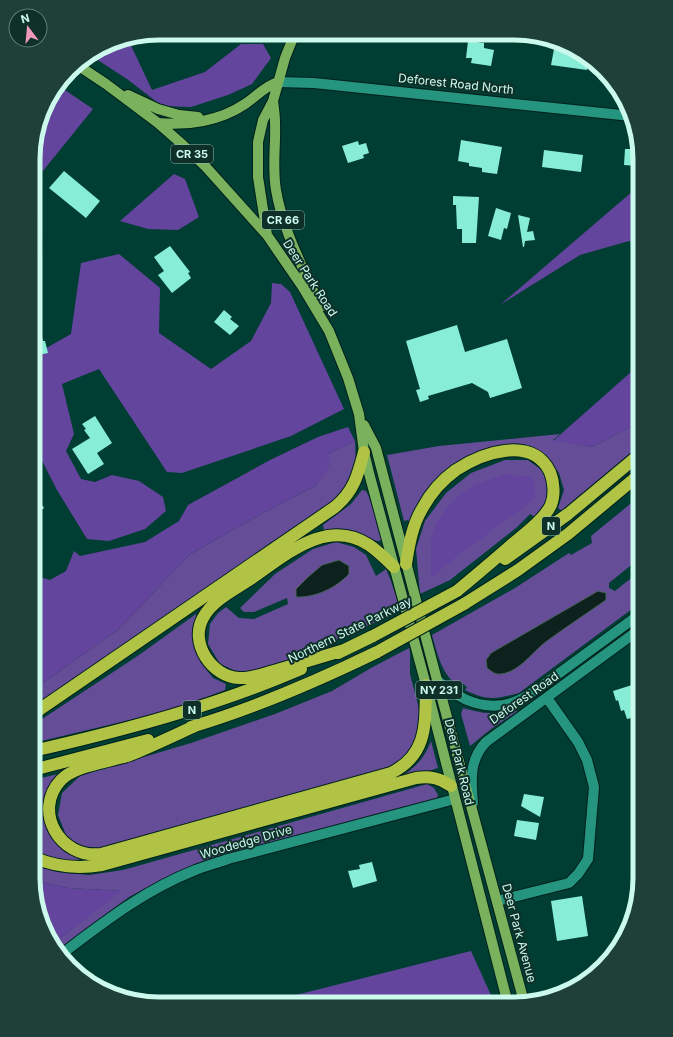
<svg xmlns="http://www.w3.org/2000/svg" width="673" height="1037" font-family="Inter,sans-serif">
<rect width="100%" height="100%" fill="#003d33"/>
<!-- green -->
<path fill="#664d98" d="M640 422V449L562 511 558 508 564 490 559 473 540 451 521 444 500 447 462 462 410 525 408 520 404 521 387 455 439 446 560 434 553 440 592 447Z
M355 441C356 460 357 478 344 493 338 499 330 505 324 510L33 709V690L119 629 189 555 261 514 317 485 328 454Z
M505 460H528L543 471 550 488 547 503 535 517 530 514 516 528 450 580 420 594 416 549 425 521 446 493 471 473Z
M362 490 366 491 369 497 382 538 380 541C374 542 358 533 350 531 342 529 332 531 324 531L323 525 351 504Z
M640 496V558L609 583V588L615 591 640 571V603L519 693C496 699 487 701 465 690L467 687 462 683 459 687C441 673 438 656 432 635L515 588 569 553 571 555 592 543 591 536Z
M336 542 354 547 366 555 376 576 386 569 391 581 399 606 374 618 376 622 298 657 264 671 238 672 220 664 208 644 210 624 218 613 226 607 239 618 254 619 288 604 287 598 254 612H244L240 608 275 574 313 549Z
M196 614 198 620 193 642 201 663 213 678 226 684 225 690 189 704 155 714 33 743V725L139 655Z
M409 648 410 652V674L421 716 419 735 410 753 396 766 101 851 79 847 66 835 58 815 62 793 80 776 191 743 275 714 332 691 371 668Z
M463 708C484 714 496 715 518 711L491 729 470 746 461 714Z
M431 741 438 768 393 782C412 770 423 762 431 741Z
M58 774 59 778 44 813 49 833 65 852 84 862 63 863 33 852V780Z
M427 784 434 788 438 795 437 798 227 855 173 874 129 897 60 949 55 942 121 891 68 888 33 880V865L57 872 89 875 123 870Z"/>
<!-- forest -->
<path fill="#64459e" d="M128 39 152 90 205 72 241 44H263L271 58 252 84 228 95 191 107 162 106 127 79 90 55 111 42Z
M59 86 93 109 34 182V142L46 103Z
M174 174 185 179 199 217 178 230 148 229 120 221Z
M640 185V244L629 241 580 255 500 305Z
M119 254 160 288 159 333 211 369 251 341 271 303 272 283 281 284 290 292 344 409 291 436 182 473 167 472 99 369 62 384 74 434 66 451 81 479 95 482 112 475 139 481 163 497 166 511 145 529 109 541 87 539 57 490 34 445V355L71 334 81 263Z
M640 364V422L592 447 553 441Z
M348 427 355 441 328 454 330 465 317 485 261 514 189 555 119 629 33 690V575L50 580 66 571 74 551 80 556 145 542 179 521 188 505 270 460 318 437Z
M504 474 533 477 536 498 455 558 431 578V539L437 522 452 501 471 487Z
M33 880 68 888 122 891 55 942 43 927Z
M471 951 495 1004 264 1003Z"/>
<!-- water -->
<path fill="#0d211d" stroke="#46625b" d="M339 560 349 566V574C336 588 315 598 296 597V589L307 578 322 565Z
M598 591 606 593V600C586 614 566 627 547 641 533 651 520 672 501 674 495 675 491 671 487 668L486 660 491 653Z"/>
<!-- building -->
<path fill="#88edd6" d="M468 41 484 43V48L494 50 491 66 471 63 472 58H466Z
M565 48 589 58 587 70 551 65 554 49 565 51Z
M461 140 502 147 497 174 482 172V168L469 166V163L458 161Z
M358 141 359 145 366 143 369 153 363 155 364 158 348 163 342 146Z
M625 149H638L637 166 624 165Z
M544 150 583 155 581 172 542 167Z
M64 171 100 201 86 218 49 188Z
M453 196 479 197 476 243H462V229H457L456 205H453Z
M496 208 511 213 507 229 504 228 501 240 488 236Z
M518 215 530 218 527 232 533 231 535 240 525 241 524 247H523Z
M170 246 190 272 188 273 191 278 172 293 158 275 164 271 154 257Z
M224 310 232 317 230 319 239 326 230 335 214 322Z
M38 316 43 341H45L48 353 34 356V317Z
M457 325 465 352 507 339 522 388 490 398 488 392 472 383 428 396 429 399 420 402 416 390 420 389 406 341Z
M95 416 112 443 97 453 104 464 88 474 72 449 90 438 84 430 86 429 82 424Z
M34 492 44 508 34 516Z
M632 685 633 689 640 688V716L627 719 624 710 621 711 618 700 616 701 613 691Z
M524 794 544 797 540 817 521 806Z
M517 820 539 823 536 840 514 836Z
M372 862 377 881 353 888 348 871 360 869 359 865Z
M582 896 588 936 557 941 551 901Z"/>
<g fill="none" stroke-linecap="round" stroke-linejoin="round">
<defs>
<path id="minor" d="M278 82 314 83 631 116
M437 680C459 700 487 713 517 701 525 698 532 692 539 688L640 614
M473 803C471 780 469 760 486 742L640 629
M497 901 569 883 578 874 588 859 594 787 587 760 578 742 547 698
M63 953C104 922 145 890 193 871 205 866 217 863 228 859L455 799"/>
<path id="major" d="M76 64 106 84 158 123 183 145 206 167 267 235 302 286 329 331 348 378 359 414 364 452 369 473 426 685 508 1004
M128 95 158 109 179 115 198 117
M273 101C274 108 275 115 275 122 276 145 272 167 276 190 283 232 304 268 320 307
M158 123C187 126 220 121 245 104 257 96 265 86 278 82
M267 235 258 177V142L263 120 273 101 285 58 295 33
M364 425 376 448 437 680 524 1002"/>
<path id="highway" d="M505 559 568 514 640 454
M406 564C409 545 412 526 422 509 430 494 442 480 456 470 482 453 532 435 550 472 554 482 555 495 551 505 544 520 523 535 510 546 493 561 475 576 457 591
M464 604 518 570 568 534 640 474
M344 650C322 657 300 663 277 670 265 673 252 679 239 678 212 677 189 643 203 618 212 600 236 589 252 578 286 555 327 517 369 545 378 551 386 559 394 567
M338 653 373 636
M33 714 335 507C354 491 358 475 364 452
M197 725C175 735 152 746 130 755 110 762 75 765 61 780 32 811 60 859 101 854L391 773C429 754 425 722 426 685
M191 727C255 708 317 681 377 652
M33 751C125 730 215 706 301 669
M33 770 148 740
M33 857C55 867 78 869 102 865L416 778C430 776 440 778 451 786"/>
</defs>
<!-- minor casing -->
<use href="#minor" stroke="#00211b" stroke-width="12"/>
<!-- major casing -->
<use href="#major" stroke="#00211b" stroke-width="12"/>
<!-- highway casing -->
<use href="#highway" stroke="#00211b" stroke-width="14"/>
<!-- minor -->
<use href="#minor" stroke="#259580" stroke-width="10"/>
<!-- major -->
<use href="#major" stroke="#79b15d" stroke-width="10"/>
<!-- highway -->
<use href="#highway" stroke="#b1c345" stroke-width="12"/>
<defs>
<path id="highway-bridge" d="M373 636 457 591
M377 652 464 604"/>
</defs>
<!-- highway-bridge casing -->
<use href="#highway-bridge" stroke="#00211b" stroke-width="14" stroke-linecap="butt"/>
<!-- highway-bridge -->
<use href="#highway-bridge" stroke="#b1c345" stroke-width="12"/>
</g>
<g text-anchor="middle" stroke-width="4" stroke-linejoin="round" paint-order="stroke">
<!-- shield labels -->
<g fill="#0f3029" stroke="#93bdb2" stroke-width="1">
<rect x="171" y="145" width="42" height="18" rx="3"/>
<rect x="262" y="211" width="42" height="18" rx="3"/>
<rect x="542" y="517" width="18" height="18" rx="3"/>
<rect x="416" y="681" width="46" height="18" rx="3"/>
<rect x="183" y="701" width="18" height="18" rx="3"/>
</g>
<g font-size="11" font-weight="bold" fill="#cbfaed">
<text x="192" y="158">CR 35</text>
<text x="283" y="224">CR 66</text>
<text x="551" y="530">N</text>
<text x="439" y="694">NY 231</text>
<text x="192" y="714">N</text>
</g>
<!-- street labels -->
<g font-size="12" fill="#cbfaed" stroke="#0f3029">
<text transform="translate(456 84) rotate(6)" y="4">Deforest Road North</text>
<text transform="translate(310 278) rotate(57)" y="4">Deer Park Road</text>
<text transform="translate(350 630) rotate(-26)" y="4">Northern State Parkway</text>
<text transform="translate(524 698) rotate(-35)" y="4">Deforest Road</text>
<text transform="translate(459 762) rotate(76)" y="4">Deer Park Road</text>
<text transform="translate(246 842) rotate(-16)" y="4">Woodedge Drive</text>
<text transform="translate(519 933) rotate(75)" y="4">Deer Park Avenue</text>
</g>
</g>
<!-- crop -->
<path d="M0 0H673V1037H0ZM159 40H514A119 119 0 0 1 633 159V878A119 119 0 0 1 514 997H159A119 119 0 0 1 40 878V159A119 119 0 0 1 159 40Z" fill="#1e4039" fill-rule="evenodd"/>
<path fill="none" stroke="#cbfaed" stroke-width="5" d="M159 40H514A119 119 0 0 1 633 159V878A119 119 0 0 1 514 997H159A119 119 0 0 1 40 878V159A119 119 0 0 1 159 40Z"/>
<!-- north arrow -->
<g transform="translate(28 28) rotate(344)"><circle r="19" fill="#0f3029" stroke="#5a8177"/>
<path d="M0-3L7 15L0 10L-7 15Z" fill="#ef9ab8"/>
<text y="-6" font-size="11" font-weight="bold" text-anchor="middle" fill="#cbfaed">N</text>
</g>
</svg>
